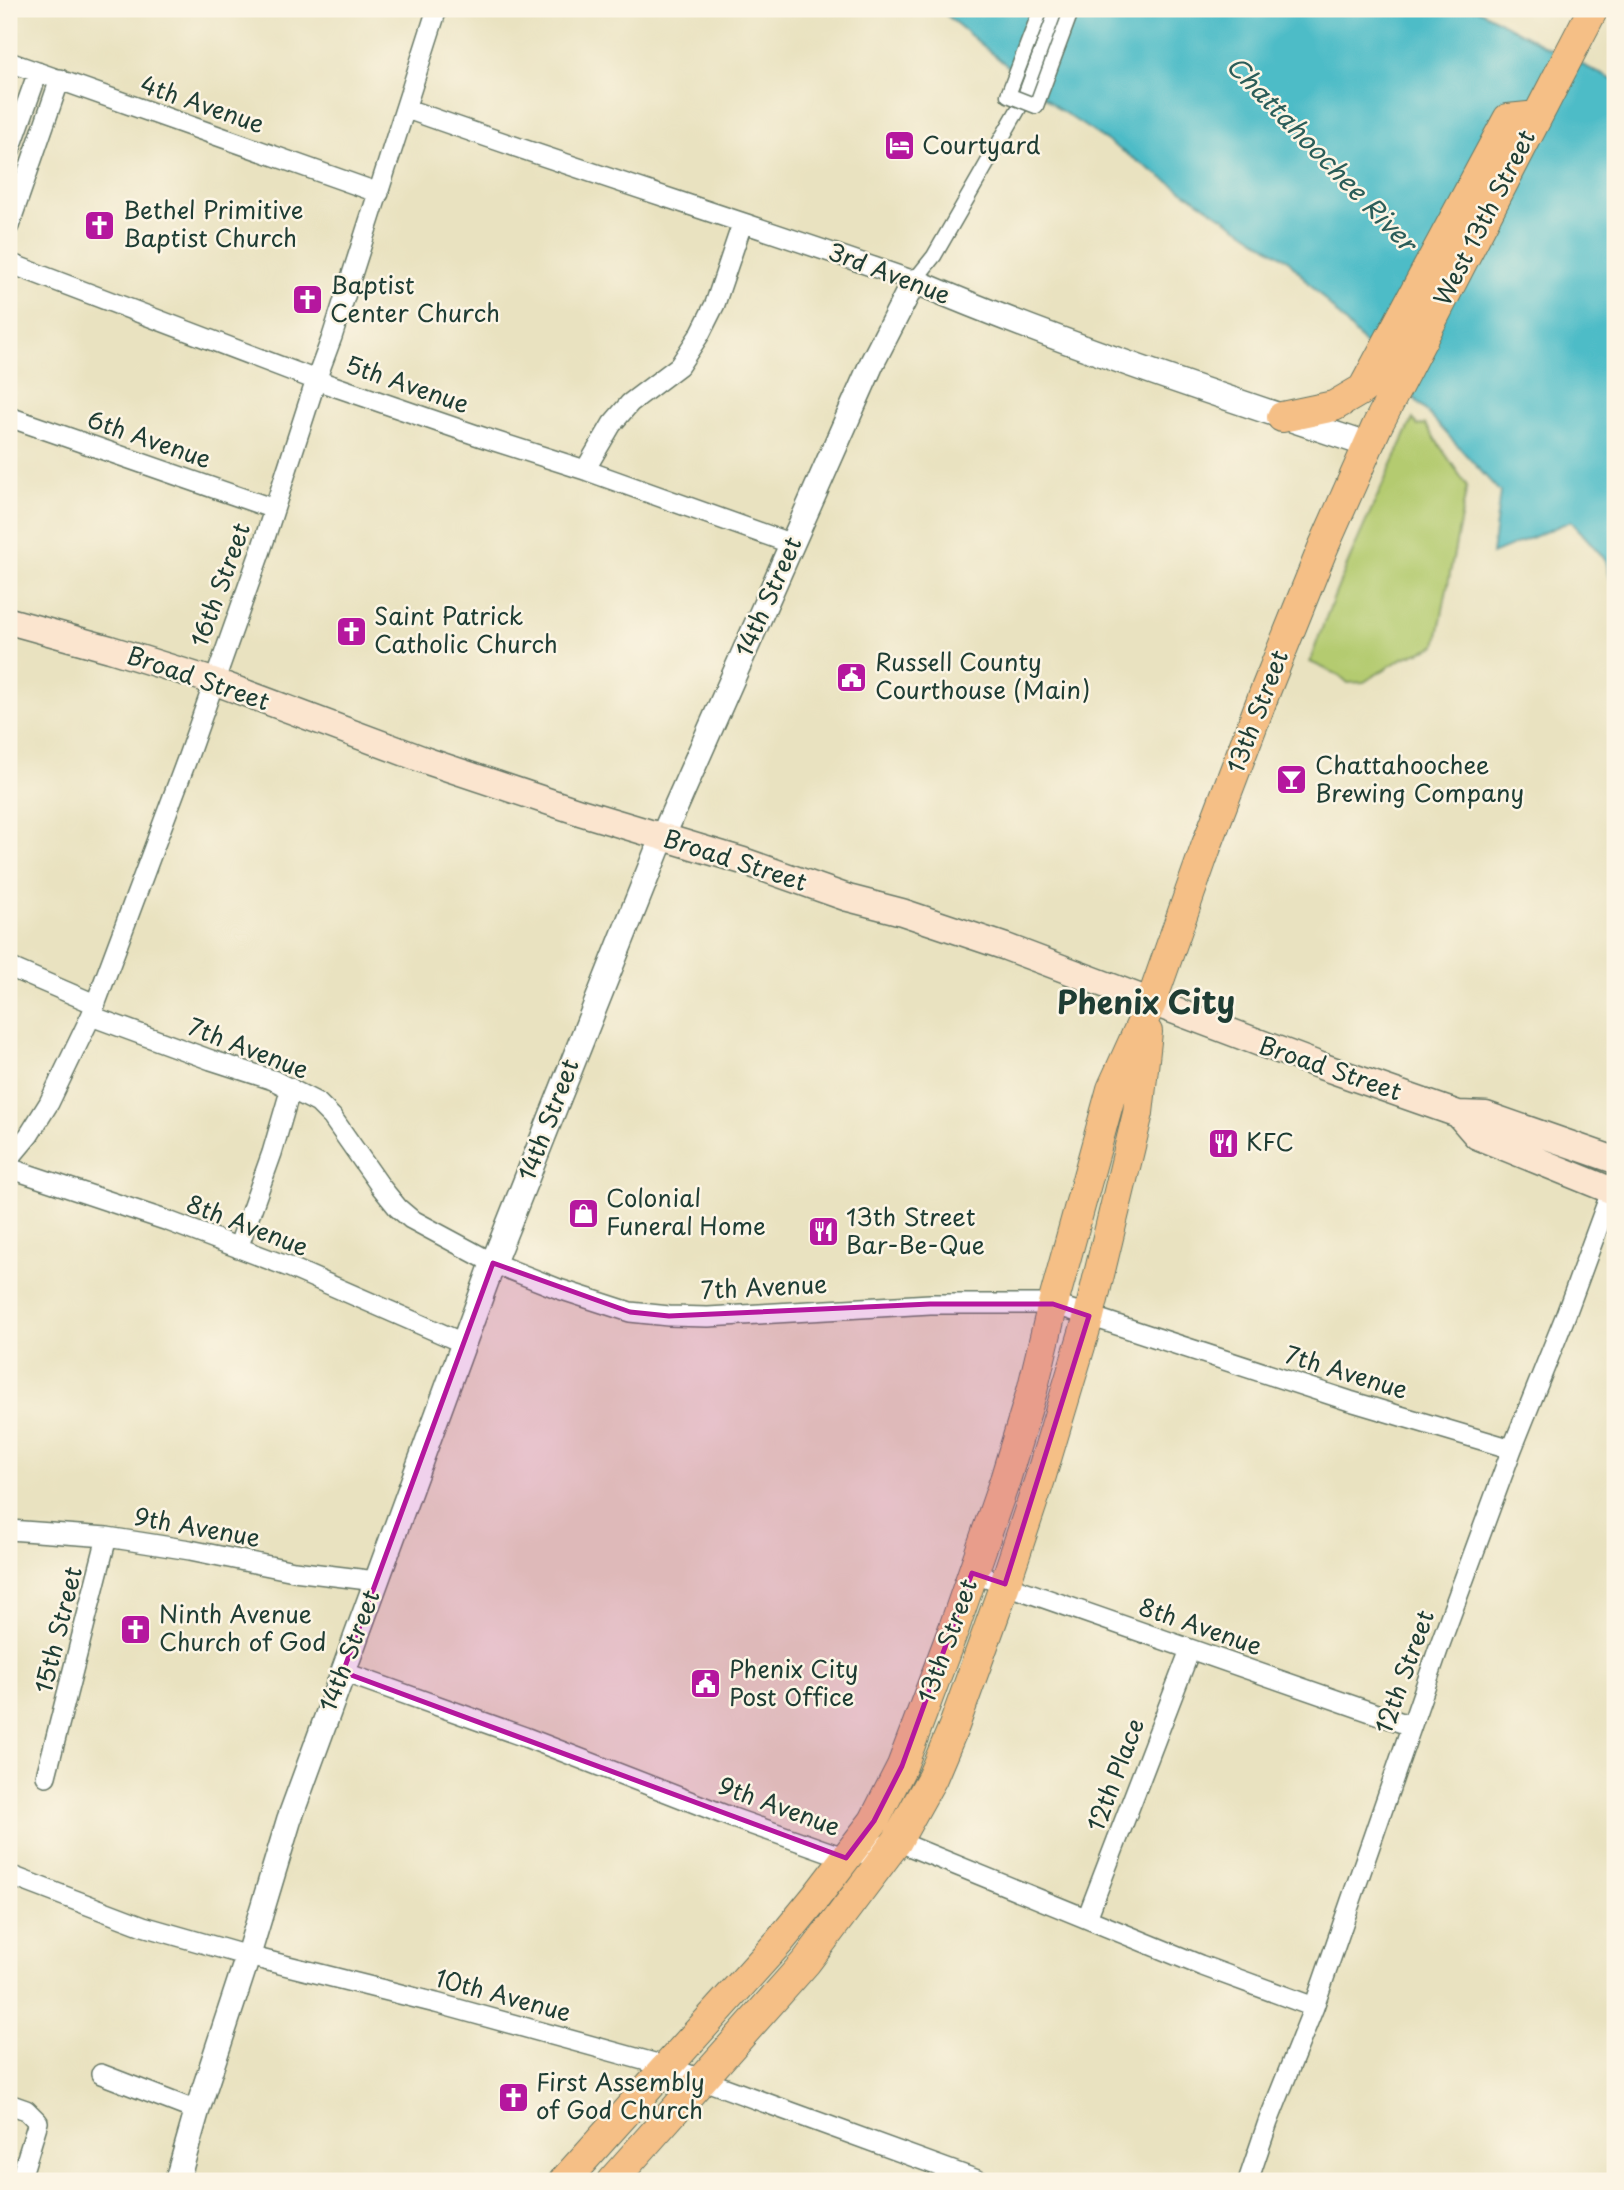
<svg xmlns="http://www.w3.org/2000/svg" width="1624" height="2190" font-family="'Playpen Sans',sans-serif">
<rect width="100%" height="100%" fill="#fcf5e5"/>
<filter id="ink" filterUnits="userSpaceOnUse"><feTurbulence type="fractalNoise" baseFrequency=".0143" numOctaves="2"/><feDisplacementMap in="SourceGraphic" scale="14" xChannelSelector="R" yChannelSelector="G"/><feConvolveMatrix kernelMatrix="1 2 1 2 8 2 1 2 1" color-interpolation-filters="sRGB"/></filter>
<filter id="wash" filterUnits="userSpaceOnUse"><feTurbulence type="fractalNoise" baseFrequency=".00686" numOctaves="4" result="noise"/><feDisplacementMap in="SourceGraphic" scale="28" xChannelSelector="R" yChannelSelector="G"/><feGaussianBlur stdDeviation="1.57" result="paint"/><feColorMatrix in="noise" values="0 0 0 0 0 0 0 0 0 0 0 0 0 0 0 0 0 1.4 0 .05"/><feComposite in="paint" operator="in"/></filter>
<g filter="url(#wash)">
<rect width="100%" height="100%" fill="#e9e2c0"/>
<!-- green -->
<path fill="#b4cb70" stroke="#6a8452" stroke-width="2" d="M1413 419 1418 426 1425 424 1467 486 1436 646 1403 658 1364 682 1348 683 1339 675 1310 662C1338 579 1376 499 1413 419Z"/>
<!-- water -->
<path fill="#4ebcc7" stroke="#367c7e" stroke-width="2" d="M939 9H1477L1545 46 1615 81V598L1606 560 1571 521 1492 554 1500 492 1289 261 1060 110Z"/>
</g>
<g filter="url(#ink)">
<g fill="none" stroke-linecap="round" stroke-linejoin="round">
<defs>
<path id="pedestrian" d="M914 281 934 256 1023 101 1057 9"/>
<path id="minor" d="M9 62 379 193
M407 109C575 169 746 222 914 281
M9 153 38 72
M9 226 60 79
M9 263 316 380 482 437 585 470 792 544
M9 417 274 509
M585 470 612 424 630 403 679 366 700 334 715 304 742 224
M9 967 95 1004
M91 1016 211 1060 273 1080 318 1103 332 1117 381 1187 398 1208 411 1219 493 1263 559 1289 630 1312 669 1316 708 1317 930 1304H1053L1350 1401 1512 1449
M9 1159 29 1135 49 1103 91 1016 187 759 261 550 316 380 332 337 437 9
M9 1168 168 1221 289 1267 463 1343
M238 1248 272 1153 291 1088
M9 1530 107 1537 190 1550 294 1571 376 1581
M972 1573 1411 1726
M343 1672 525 1737 733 1818 846 1858 897 1841 1200 1965 1314 2007
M46 1776 107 1537
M9 1875 143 1926 248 1956 436 2003 665 2066 980 2181
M1087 1918 1190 1650
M101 2074 197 2111
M9 2104 26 2110 38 2122 20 2181
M1248 2181 1268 2122 1314 2007 1439 1647 1512 1449 1565 1317 1615 1181"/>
<path id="tertiary" d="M177 2181 197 2111 248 1956 289 1820 493 1263 662 838 872 363 914 281C1062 344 1215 394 1368 445"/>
<path id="secondary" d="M9 621 110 649 213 681 427 761 580 812 743 861 848 898 902 912 1006 947 1321 1066 1458 1114 1486 1115 1615 1160
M1458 1114 1477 1136 1615 1192"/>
<path id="primary" d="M1282 417 1334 406 1363 389 1508 119 1537 116
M564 2181 779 1942 815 1898 874 1821 902 1766 954 1628 1005 1480 1032 1391 1053 1304 1112 1089 1151 1003 1206 847 1266 689 1322 550 1377 426 1593 9
M612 2181 806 1962 897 1841 932 1778 954 1726 1005 1584 1040 1479 1089 1316 1138 1113 1147 1032"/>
</defs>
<!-- pedestrian casing -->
<use href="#pedestrian" stroke="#667765" stroke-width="17"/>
<!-- minor casing -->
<use href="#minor" stroke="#667765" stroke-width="22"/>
<!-- tertiary casing -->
<use href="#tertiary" stroke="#667765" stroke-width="27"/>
<!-- secondary casing -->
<use href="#secondary" stroke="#667765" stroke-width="29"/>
<!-- primary casing -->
<use href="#primary" stroke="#667765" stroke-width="32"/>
<!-- pedestrian -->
<use href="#pedestrian" stroke="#fff" stroke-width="14"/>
<!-- minor -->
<use href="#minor" stroke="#fff" stroke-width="19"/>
<!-- tertiary -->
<use href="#tertiary" stroke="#fff" stroke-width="24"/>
<!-- secondary -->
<use href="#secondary" stroke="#fbe5cf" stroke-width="26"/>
<!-- primary -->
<use href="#primary" stroke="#f5bf86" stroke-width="30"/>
<defs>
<path id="pedestrian-bridge" d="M1041 9 1008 95 1036 106 1072 9"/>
</defs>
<!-- pedestrian-bridge casing -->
<use href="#pedestrian-bridge" stroke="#667765" stroke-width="17" stroke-linecap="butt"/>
<!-- pedestrian-bridge -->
<use href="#pedestrian-bridge" stroke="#fff" stroke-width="14"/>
</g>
</g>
<!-- marked area -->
<path fill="#b5179e" fill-opacity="0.2" stroke="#b5179e" stroke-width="5" stroke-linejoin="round" d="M493 1263 630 1312 669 1316 930 1304H1053L1089 1316 1005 1584 972 1573 902 1766 874 1821 846 1858 343 1672Z"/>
<!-- icons -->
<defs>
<symbol id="hotel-square" viewBox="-11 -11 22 22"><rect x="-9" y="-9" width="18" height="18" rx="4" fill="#b5179e" stroke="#fcf5e5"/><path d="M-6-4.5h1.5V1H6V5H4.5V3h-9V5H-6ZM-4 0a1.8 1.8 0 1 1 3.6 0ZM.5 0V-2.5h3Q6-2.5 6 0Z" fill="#fff"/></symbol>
<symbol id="church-square" viewBox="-11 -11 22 22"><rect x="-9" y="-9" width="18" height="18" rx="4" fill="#b5179e" stroke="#fcf5e5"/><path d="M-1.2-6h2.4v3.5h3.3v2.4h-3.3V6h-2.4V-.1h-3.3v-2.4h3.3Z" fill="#fff"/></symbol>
<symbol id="civic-square" viewBox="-11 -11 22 22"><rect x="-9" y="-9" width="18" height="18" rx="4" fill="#b5179e" stroke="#fcf5e5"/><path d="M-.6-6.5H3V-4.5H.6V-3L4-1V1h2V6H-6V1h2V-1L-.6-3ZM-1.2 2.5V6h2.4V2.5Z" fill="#fff"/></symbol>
<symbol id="bar-square" viewBox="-11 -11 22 22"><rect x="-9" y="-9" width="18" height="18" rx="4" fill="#b5179e" stroke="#fcf5e5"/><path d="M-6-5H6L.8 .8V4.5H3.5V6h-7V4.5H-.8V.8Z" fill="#fff"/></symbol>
<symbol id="restaurant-square" viewBox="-11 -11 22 22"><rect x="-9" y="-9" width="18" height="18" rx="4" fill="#b5179e" stroke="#fcf5e5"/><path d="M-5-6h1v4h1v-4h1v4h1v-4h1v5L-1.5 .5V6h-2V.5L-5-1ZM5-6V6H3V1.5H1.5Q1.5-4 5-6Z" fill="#fff"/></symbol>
<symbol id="shop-square" viewBox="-11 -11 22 22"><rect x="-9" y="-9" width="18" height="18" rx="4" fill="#b5179e" stroke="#fcf5e5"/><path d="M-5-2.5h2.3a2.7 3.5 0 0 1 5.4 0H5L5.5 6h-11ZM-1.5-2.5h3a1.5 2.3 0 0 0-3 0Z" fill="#fff"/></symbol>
</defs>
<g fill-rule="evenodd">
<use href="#hotel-square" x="882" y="128" width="35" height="35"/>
<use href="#church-square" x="82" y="208" width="35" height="35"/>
<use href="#church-square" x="290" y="282" width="35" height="35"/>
<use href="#church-square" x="334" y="614" width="35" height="35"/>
<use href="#civic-square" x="834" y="660" width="35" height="35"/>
<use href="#bar-square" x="1274" y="762" width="35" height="35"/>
<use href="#restaurant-square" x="1206" y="1126" width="35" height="35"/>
<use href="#shop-square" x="566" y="1196" width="35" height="35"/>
<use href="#restaurant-square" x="806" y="1214" width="35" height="35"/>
<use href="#church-square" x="118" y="1612" width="35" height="35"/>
<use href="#civic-square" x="688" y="1666" width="35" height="35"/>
<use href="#church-square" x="496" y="2080" width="35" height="35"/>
</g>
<g text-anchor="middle" stroke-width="5" stroke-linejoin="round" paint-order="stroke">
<!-- street labels -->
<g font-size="24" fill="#1f3d34" stroke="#fcf5e5">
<text transform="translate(202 105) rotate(19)" y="8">4th Avenue</text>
<text transform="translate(1485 218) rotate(-63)" y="8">West 13th Street</text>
<text transform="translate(889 274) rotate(21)" y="8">3rd Avenue</text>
<text transform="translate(407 385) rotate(19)" y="8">5th Avenue</text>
<text transform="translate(149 440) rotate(19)" y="8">6th Avenue</text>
<text transform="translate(221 585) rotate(-70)" y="8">16th Street</text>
<text transform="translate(769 597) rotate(-66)" y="8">14th Street</text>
<text transform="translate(198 679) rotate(19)" y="8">Broad Street</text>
<text transform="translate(1258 712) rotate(-69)" y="8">13th Street</text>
<text transform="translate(735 861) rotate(18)" y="8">Broad Street</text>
<text transform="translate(248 1049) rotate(21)" y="8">7th Avenue</text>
<text transform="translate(1330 1069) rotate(19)" y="8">Broad Street</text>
<text transform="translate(549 1120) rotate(-69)" y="8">14th Street</text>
<text transform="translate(247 1226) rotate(21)" y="8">8th Avenue</text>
<text transform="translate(764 1288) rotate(-3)" y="8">7th Avenue</text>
<text transform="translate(1346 1373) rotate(17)" y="8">7th Avenue</text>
<text transform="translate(197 1528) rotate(10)" y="8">9th Avenue</text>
<text transform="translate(1200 1627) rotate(19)" y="8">8th Avenue</text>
<text transform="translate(59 1630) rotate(-76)" y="8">15th Street</text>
<text transform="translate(948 1641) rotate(-70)" y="8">13th Street</text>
<text transform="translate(350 1651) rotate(-69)" y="8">14th Street</text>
<text transform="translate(1405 1672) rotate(-70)" y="8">12th Street</text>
<text transform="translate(1116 1775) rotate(-69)" y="8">12th Place</text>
<text transform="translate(779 1807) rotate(20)" y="8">9th Avenue</text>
<text transform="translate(503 1996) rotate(15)" y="8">10th Avenue</text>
</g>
<!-- poi labels -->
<g font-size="24" fill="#1f3d34" stroke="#fcf5e5" text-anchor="start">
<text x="922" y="154">Courtyard</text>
<text x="123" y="219">Bethel Primitive<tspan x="123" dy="28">Baptist Church</tspan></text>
<text x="330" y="294">Baptist<tspan x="330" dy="28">Center Church</tspan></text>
<text x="374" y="625">Saint Patrick<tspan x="374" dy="28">Catholic Church</tspan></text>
<text x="875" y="671">Russell County<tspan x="875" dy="28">Courthouse (Main)</tspan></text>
<text x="1315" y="774">Chattahoochee<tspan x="1315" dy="28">Brewing Company</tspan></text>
<text x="1246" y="1151">KFC</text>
<text x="606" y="1207">Colonial<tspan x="606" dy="28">Funeral Home</tspan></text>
<text x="846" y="1226">13th Street<tspan x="846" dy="28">Bar-Be-Que</tspan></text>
<text x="159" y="1623">Ninth Avenue<tspan x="159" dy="28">Church of God</tspan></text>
<text x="729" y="1678">Phenix City<tspan x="729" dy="28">Post Office</tspan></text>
<text x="536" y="2091">First Assembly<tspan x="536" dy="28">of God Church</tspan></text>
</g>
<!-- water labels -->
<g font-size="26" font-style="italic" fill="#2b5d59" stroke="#fcf5e5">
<text transform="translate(1321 154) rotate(46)" y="9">Chattahoochee River</text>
</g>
<!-- district labels -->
<g font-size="32" font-weight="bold" fill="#1f3d34" stroke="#fcf5e5">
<text x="1146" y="1014">Phenix City</text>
</g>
</g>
<!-- margin -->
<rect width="1624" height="2190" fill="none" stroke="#fcf5e5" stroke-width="35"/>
</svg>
